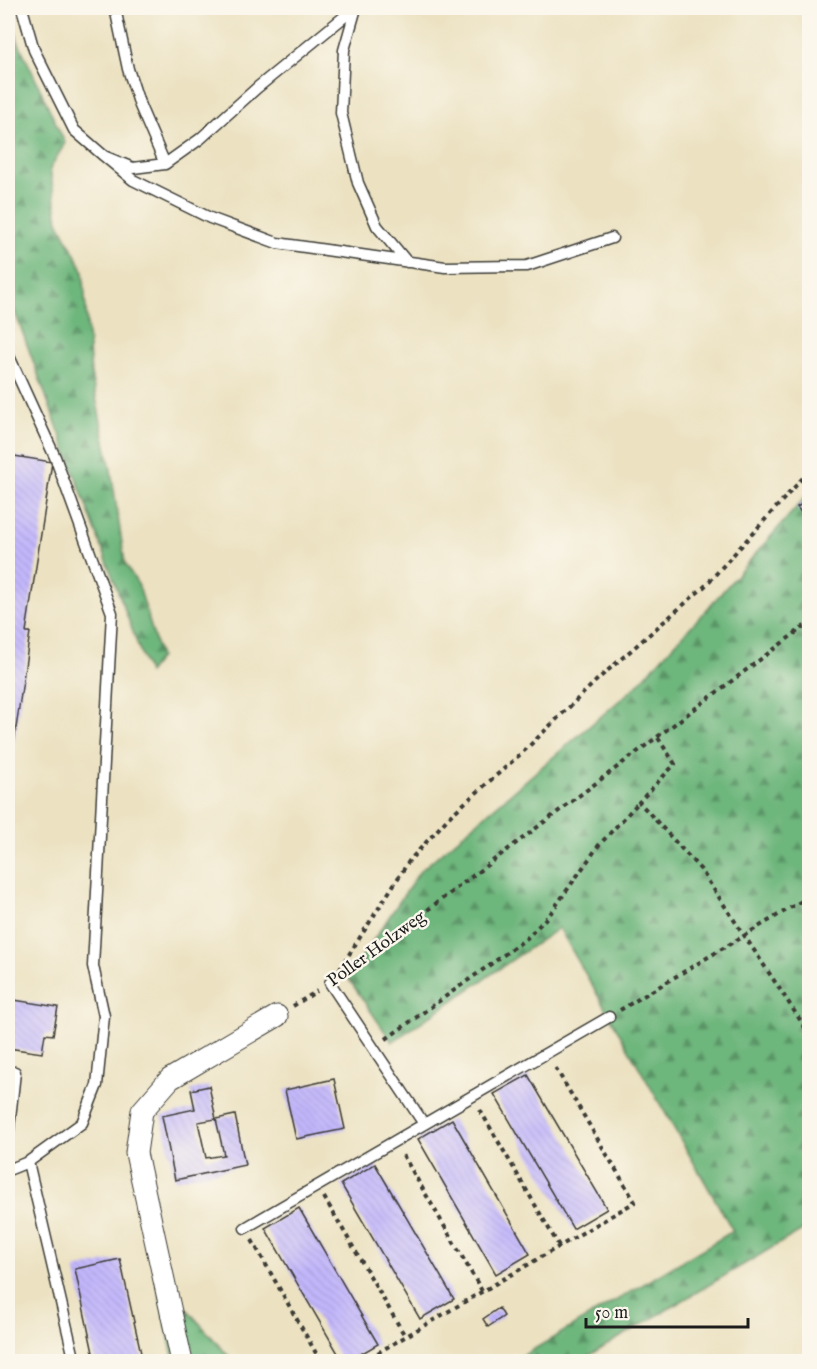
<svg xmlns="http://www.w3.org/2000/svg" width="817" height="1369" font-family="'IM FELL English',serif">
<defs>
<pattern id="forest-firs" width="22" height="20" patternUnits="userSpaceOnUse" patternTransform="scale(1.5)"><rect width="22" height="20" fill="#6db67c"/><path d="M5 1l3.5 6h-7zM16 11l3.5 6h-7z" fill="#599365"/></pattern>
<pattern id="building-back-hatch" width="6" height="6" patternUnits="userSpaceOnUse" patternTransform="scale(1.5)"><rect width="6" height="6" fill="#c3b7fc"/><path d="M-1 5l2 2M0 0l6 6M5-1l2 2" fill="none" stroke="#a79dd7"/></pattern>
</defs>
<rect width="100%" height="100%" fill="#fbf7ec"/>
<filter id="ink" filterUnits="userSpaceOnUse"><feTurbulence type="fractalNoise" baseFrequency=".0167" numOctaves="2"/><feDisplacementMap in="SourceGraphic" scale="12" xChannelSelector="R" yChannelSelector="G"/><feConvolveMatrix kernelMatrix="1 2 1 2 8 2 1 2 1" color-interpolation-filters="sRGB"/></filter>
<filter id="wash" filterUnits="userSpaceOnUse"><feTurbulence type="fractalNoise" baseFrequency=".008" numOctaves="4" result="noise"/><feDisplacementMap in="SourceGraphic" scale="24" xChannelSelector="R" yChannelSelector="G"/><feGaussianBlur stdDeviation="1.35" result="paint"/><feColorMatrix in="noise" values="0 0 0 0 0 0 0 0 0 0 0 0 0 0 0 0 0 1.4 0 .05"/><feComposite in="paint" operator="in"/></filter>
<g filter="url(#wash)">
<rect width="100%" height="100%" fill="#ece2c2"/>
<!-- forest -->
<path fill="url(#forest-firs)" stroke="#44694c" stroke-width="1.5" d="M8 10 18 41 65 143 50 169 58 221 83 270 91 374 111 470 125 563 139 586 160 657 148 673 8 293Z
M809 493V1226L580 1361H514L733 1231 559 928 392 1042 348 978 420 871 634 688 708 608Z
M155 1273 233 1361H174Z"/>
<g id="blocks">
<!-- building -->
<path fill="url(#building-back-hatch)" d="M8 455 52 462 26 632H30L14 742 8 741Z
M810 499V525L797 507Z
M8 752 12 753 9 775H8Z
M8 999 58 1007 53 1035 45 1034 42 1053 8 1048Z
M528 1075 607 1209 573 1229 494 1094Z
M334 1079 345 1129 296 1139 285 1090Z
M209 1086 216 1119 198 1122 206 1158 224 1155 216 1119 235 1115 245 1165 175 1180 162 1116 195 1109 191 1090Z
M452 1119 530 1254 496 1274 418 1139Z
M375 1164 454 1299 420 1319 341 1184Z
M299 1208 378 1344 347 1362H343L265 1228Z
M120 1259 143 1362H95L75 1269Z
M499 1308 504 1316 488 1327 483 1319Z"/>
</g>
</g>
<g filter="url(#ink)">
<use href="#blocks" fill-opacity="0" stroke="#3b3a35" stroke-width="1.5"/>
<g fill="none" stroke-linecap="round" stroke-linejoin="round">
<defs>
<path id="service" d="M22 8 34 50 74 130 104 156 133 168 165 164 200 139 258 87 355 8
M115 8 128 69 140 106 165 164
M356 8 344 50 341 113 358 183 377 226 407 262
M104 156 133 180 210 218 277 243 445 267 527 266 612 238
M8 354 55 457 112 613 93 966 104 1016 97 1085 82 1123 28 1162 8 1170
M330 983 424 1124
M8 1137 15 1072
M28 1162 75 1362
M245 1228 609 1017"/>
<path id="minor" d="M182 1362 136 1153 142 1111 170 1079 277 1016"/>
</defs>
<!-- service casing -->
<use href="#service" stroke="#3b3a35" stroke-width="13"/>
<!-- minor casing -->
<use href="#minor" stroke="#3b3a35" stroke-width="23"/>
<!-- path -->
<path stroke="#3b3a35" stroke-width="4" stroke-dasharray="4.5 4.5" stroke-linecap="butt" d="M658 738 675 764 639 802 701 870 810 1035
M339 970 409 861 451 815 523 752 598 679 705 586 810 470
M341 975 810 622
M293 1006 317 991
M620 1010 810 896
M386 1039 526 939 550 914 599 845 639 802
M480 1110 559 1246
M403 1155 482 1291
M324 1197 405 1336
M252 1240 321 1362
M362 1362 635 1202 555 1067"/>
<!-- service -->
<use href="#service" stroke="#fff" stroke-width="10"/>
<!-- minor -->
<use href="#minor" stroke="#fff" stroke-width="21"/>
</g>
</g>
<g text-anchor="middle" stroke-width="5" stroke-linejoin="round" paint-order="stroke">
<!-- street labels -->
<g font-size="18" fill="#1c1c1c" stroke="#fbf7ec">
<text transform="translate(376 948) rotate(-36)" y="6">Poller Holzweg</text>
</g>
</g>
<!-- margin -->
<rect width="817" height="1369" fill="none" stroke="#fbf7ec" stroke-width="30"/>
<!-- scale -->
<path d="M586 1318v9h162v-9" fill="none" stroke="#1c1c1c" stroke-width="3"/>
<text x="595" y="1318" font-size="18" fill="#1c1c1c" stroke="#fbf7ec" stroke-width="4.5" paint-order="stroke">50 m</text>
</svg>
